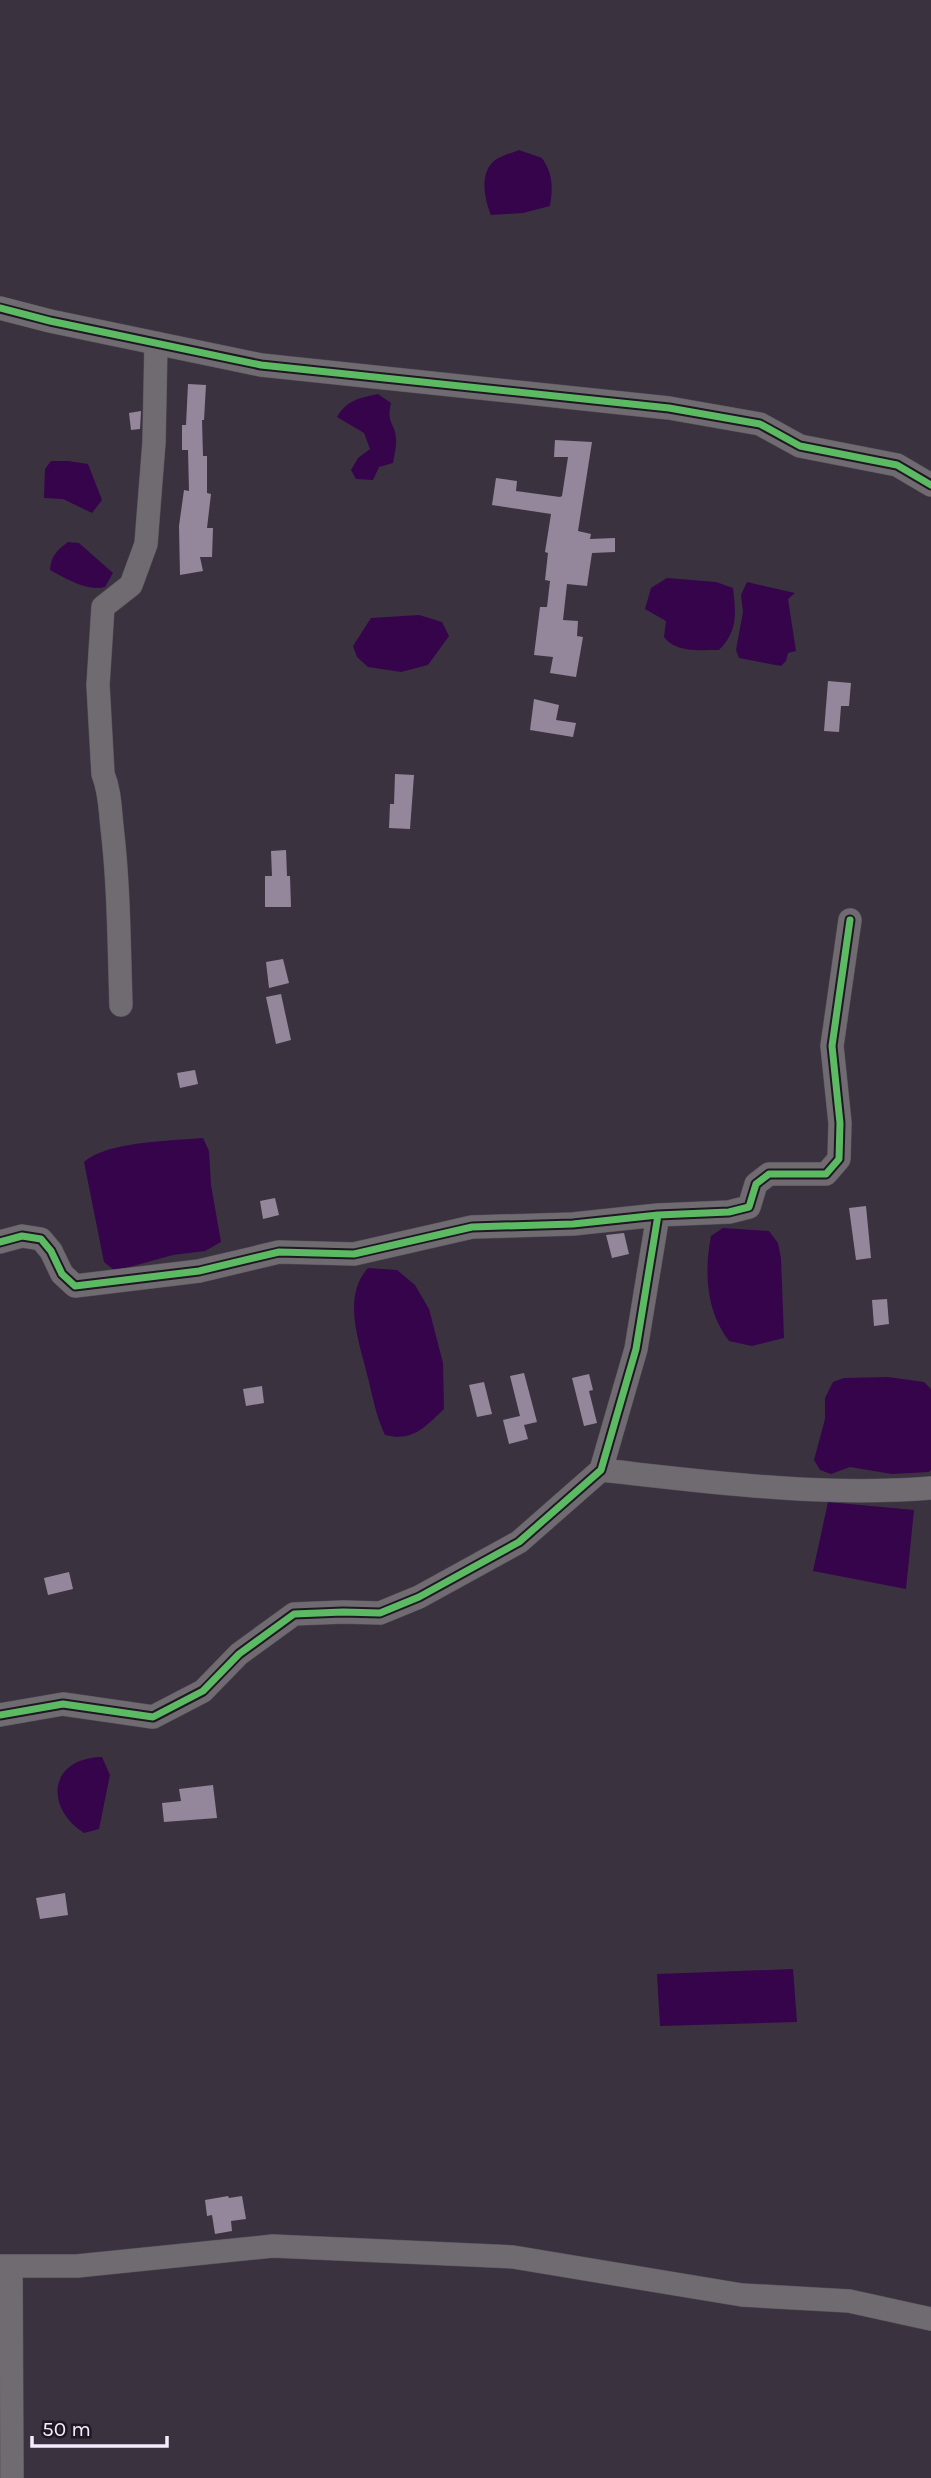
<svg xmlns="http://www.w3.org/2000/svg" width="931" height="2478" font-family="Karla,sans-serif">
<rect width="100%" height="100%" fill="#3b3240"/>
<!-- water -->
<path fill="#36044b" d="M519 150 542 158C553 174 553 187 550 206L523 213 491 215C485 201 479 175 493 162 499 156 512 153 519 150Z
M378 394 391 403C386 424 395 423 396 438 397 446 394 455 393 463L379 467 373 480 356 479 351 470 358 458 370 449 364 433 337 417C347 400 359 398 378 394Z
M51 461H68L88 464 102 500 92 513 63 499 44 498 45 469Z
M68 542 79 543 113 573 105 587C88 592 65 578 50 570 51 556 57 550 68 542Z
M667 578 716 582 733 588C736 613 738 631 719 650 700 650 676 653 664 637L666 621 645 609 651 588Z
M747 582 795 593 788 599 796 651 788 653 786 661 781 666 739 658 736 650 743 612 741 595Z
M419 615 442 622 449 636 428 665 401 672 368 667 357 657 353 646 371 618Z
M203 1138 209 1151 211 1185 221 1242 205 1251 173 1255 115 1271 104 1262 84 1162C108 1141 171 1141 203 1138Z
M723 1228 769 1231 778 1243 781 1258 784 1338 752 1346 729 1341C706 1311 704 1272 711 1236Z
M368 1268 397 1270 415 1285 429 1309 443 1363 444 1409C425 1427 413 1442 385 1435 376 1416 373 1398 368 1378 360 1344 341 1298 368 1268Z
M888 1377 924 1382 931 1389V1470L929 1472 892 1474 850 1467 831 1474 820 1470 814 1460 825 1419V1398L833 1382 844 1378Z
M828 1502 914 1510 906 1589 813 1571Z
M102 1757 110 1775 99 1829 84 1833C43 1806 50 1758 102 1757Z
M793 1969 797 2022 660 2026 657 1974Z"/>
<!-- building -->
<path fill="#94879b" d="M188 384 206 385 204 420H202L203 456H207V493L211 494 207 528H213L212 557H200L203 571 180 575 179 526 184 490 189 491 188 450H182V425H186Z
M141 411 140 429 131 430 129 413Z
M555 440 592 442 578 531 591 534 590 539 615 538V552L592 553 587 586 567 584 563 620 578 621 577 636 583 637 576 677 550 673 553 657 534 655 540 607H547L550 581 545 580 548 553 545 552 551 514 492 505 496 478 517 481 516 491 560 497 562 496 568 457H554Z
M828 681 851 683 849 706H841L839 732 824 731Z
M534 699 559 705 556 720 576 723 573 737 530 730Z
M395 774 414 775 410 829 389 828 390 804H394Z
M286 850 287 876H290L291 907H265V876H272L271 851Z
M283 959 289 983 269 988 266 962Z
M281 994 291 1040 276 1044 266 997Z
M195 1070 198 1084 180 1088 177 1073Z
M275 1198 279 1215 263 1219 260 1201Z
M866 1206 871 1258 856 1260 849 1208Z
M624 1233 629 1254 612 1258 606 1235Z
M887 1299 889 1324 874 1326 872 1300Z
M524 1373 537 1422 524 1425 528 1439 509 1444 503 1420 520 1416 510 1376Z
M589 1374 593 1390 589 1391 597 1423 584 1426 572 1378Z
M484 1382 492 1414 477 1417 469 1385Z
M262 1386 264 1403 246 1406 243 1389Z
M69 1572 73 1589 48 1595 44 1578Z
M213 1785 217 1818 164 1822 162 1803 181 1801 179 1789Z
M65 1893 68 1915 40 1919 36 1898Z
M228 2196 229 2198 242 2196 246 2219 231 2221 232 2231 215 2234 212 2215 207 2216 205 2200Z"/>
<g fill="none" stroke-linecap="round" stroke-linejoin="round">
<defs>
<path id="minor" d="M0 308 50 321 261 365 669 408 760 424 800 446 897 465 931 485
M121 1005C119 945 119 886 112 827 110 809 110 791 103 774L98 685 103 607 131 585 146 544 154 442 156 343
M0 1242 22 1236 41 1239 51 1251 62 1274 75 1286 199 1271 279 1252 354 1254 472 1227 573 1224 658 1215 729 1212 749 1207 756 1184 769 1174H826L839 1159 840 1123 832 1046 850 920
M601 1470C710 1482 821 1497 931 1488
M0 1715 63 1704 153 1717 203 1691 239 1654 294 1614 343 1612 380 1613 419 1597 519 1542 601 1470 636 1349 658 1215
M0 2266H77L273 2246 513 2257 742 2295 849 2301 931 2319
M11 2267 12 2478"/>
</defs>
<!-- minor casing -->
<use href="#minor" stroke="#58515d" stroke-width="24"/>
<!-- minor -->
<use href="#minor" stroke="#6f6b70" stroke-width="23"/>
<defs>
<path id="cycleway" d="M0 308 50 321 261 365 669 408 760 424 800 446 897 465 931 485
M0 1242 22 1236 41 1239 51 1251 62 1274 75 1286 199 1271 279 1252 354 1254 472 1227 573 1224 658 1215 729 1212 749 1207 756 1184 769 1174H826L839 1159 840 1123 832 1046 850 920
M0 1715 63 1704 153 1717 203 1691 239 1654 294 1614 343 1612 380 1613 419 1597 519 1542 601 1470 636 1349 658 1215"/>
</defs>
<!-- cycleway casing -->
<use href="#cycleway" stroke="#1f1824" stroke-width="11"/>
<!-- cycleway -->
<use href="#cycleway" stroke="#5cba63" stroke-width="7"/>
</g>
<!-- scale -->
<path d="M32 2436v10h135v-10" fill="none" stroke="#f6ecfd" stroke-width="3.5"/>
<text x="42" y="2436" font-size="21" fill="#f6ecfd" stroke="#1f1824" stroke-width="5" paint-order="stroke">50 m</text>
</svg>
